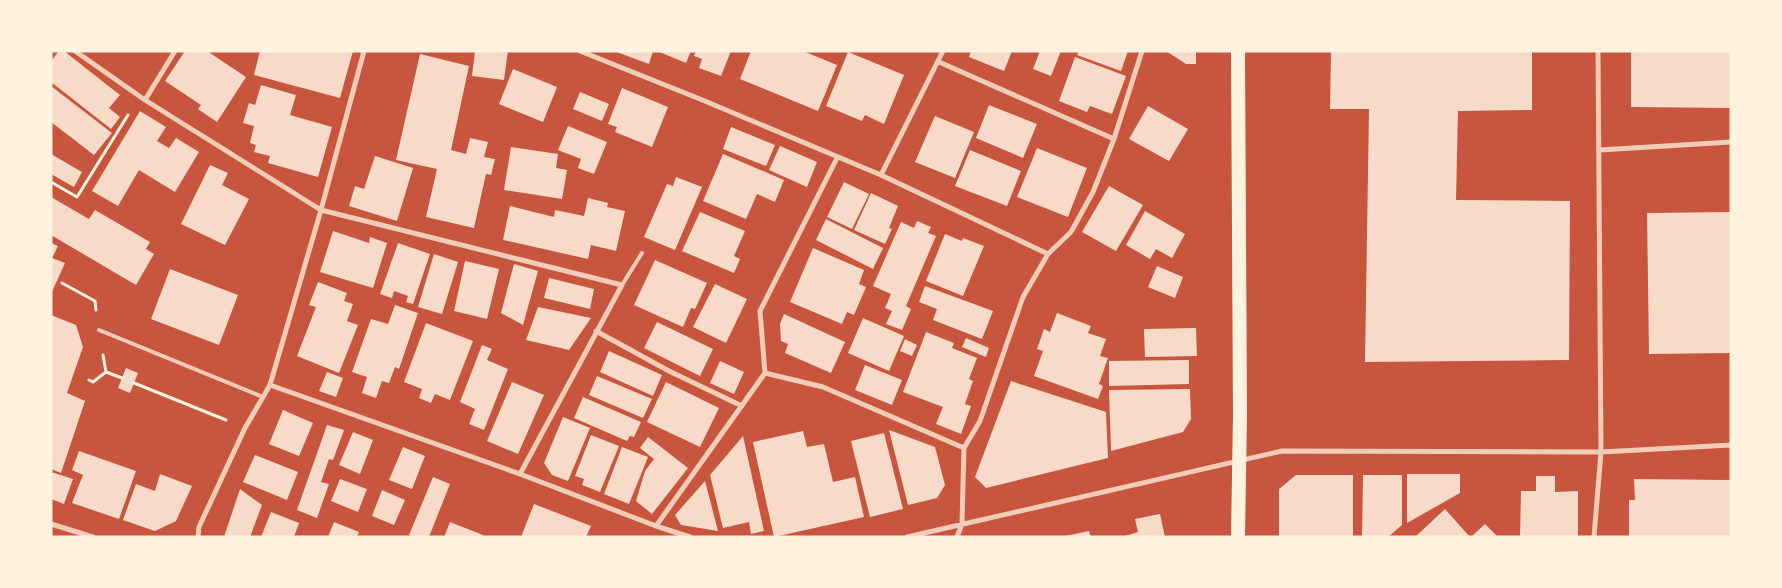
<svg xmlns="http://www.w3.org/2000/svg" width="1782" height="588" font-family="'PT Sans Narrow',sans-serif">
<rect width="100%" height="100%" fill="#c8553d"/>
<!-- building -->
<path fill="#f7dbc8" d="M59 51H64L120 95 109 108 120 117 111 129 51 82V61Z
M185 51H207L246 77 217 122 198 109 201 105 165 81Z
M260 51H353L340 98 254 75Z
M475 51H508L504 80 472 76Z
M614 51H653L649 64Z
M657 51H691L686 63Z
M696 51H731L721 76 699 68 702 59 694 56Z
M751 51H803L837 65 818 111 740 79Z
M971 51H1012L1004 71 969 57Z
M1040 51H1061L1051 76 1033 69Z
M1079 51H1128L1121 71 1077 55Z
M1166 51H1196V64H1186Z
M1331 51H1532V110L1458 111 1456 200 1570 201 1569 360 1365 362 1369 109H1330Z
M1631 51H1731V108L1631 107Z
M848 52 904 75 884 124 865 115 862 121 826 106Z
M420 54 469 66 451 150 466 154 470 138 488 142 484 157 495 159 491 175 486 174 474 228 426 217 437 169 396 160Z
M1075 57 1126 76 1112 114 1090 106 1087 112 1059 101Z
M513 69 557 87 543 122 499 104Z
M261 85 296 95 290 115 332 127 318 177 268 163 270 156 254 152 256 145 250 143 254 126 243 123 249 103 255 105Z
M51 86 112 133 94 155 51 122Z
M622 88 668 107 652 147 615 132 617 127 608 124Z
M580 92 609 104 602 121 573 109Z
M989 105 1037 124 1023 158 976 138Z
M1148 106 1188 129 1169 161 1129 139Z
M140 111 166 127 157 141 169 148 176 138 199 152 175 192 139 170 118 206 92 191Z
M935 116 974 132 955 178 915 162Z
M568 126 607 142 594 174 578 168 581 159 558 150Z
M731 127 775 145 766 166 723 149Z
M780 146 817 162 807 187 769 170Z
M511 147 558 154 556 168 567 170 562 199 504 190Z
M1037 148 1087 168 1068 217 1017 197Z
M970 150 1021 171 1007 206 955 186Z
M51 154 82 172 74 187 51 174Z
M723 154 784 180 775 202 757 194 746 219 703 201Z
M375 156 413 168 397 221 349 206 355 186 364 189Z
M210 165 228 173 222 185 249 199 225 245 181 224Z
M676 177 702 187 675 250 644 237 667 184 673 186Z
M844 182 869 194 852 229 827 217Z
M1109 186 1143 205 1116 251 1082 232Z
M871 193 898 206 889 228 892 229 885 244 854 230Z
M51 197 89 219 95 210 150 242 146 249 154 254 136 285 51 235Z
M588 198 608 203 607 207 625 211 616 251 591 245 588 259 503 240 510 206 554 217 555 210 584 216Z
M1145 211 1185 234 1172 258 1156 249 1150 259 1126 245Z
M700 212 745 231 734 256 740 259 734 273 682 251Z
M1731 212V353L1649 354 1647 213Z
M826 219 883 248 873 269 816 240Z
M917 221 931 227 928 233 936 236 906 306 911 309 902 330 886 324 892 311 885 308 891 294 873 286 901 222 914 228Z
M333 231 369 243 370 237 387 243 373 288 320 272Z
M945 234 962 241 963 238 984 246 963 296 926 281Z
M51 243 58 246 52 258 65 263 51 294Z
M398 243 430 254 413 304 406 302 408 296 394 291 392 298 380 294Z
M813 248 864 270 859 284 866 287 854 315 847 312 842 324 790 302Z
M434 254 458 262 442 314 418 307Z
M655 260 707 283 695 309 691 308 683 327 634 305Z
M465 261 499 269 487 319 454 311Z
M514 264 538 271 523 325 501 313Z
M1157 266 1183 277 1175 298 1148 287Z
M170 269 238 295 219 345 151 319Z
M549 278 594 289 590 309 544 298Z
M318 282 347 293 344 301 353 304 347 321 358 325 339 373 297 356 316 307 309 305Z
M715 284 747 299 726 343 693 327Z
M925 286 993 311 982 339 933 320 937 309 919 302Z
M395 305 418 313 399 369 395 367 389 383 382 381 376 398 362 393 367 377 352 372 371 319 388 324Z
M538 307 591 318 569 350 526 340Z
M1057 313 1091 326 1088 333 1106 339 1100 356 1108 358 1099 384 1103 386 1098 399 1034 376 1043 351 1037 349 1044 329 1050 332Z
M784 314 845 342 831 373 785 353 788 344 781 341 780 324Z
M51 315 76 325 83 347 67 393 85 401 61 473 51 469Z
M863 318 904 336 889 371 848 353Z
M657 322 713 349 700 376 644 348Z
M426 323 473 341 450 400 435 394 431 403 419 398 422 389 404 382Z
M1196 328 1197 356 1145 357 1144 329Z
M926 332 954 343 952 348 977 358 969 379 973 381 965 404 971 406 961 434 936 424 943 407 903 392Z
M966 338 989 348 986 357 962 347Z
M905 339 917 345 912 356 900 351Z
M482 345 492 349 487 360 508 369 484 430 469 424 475 409 460 402Z
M609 351 662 375 653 396 600 372Z
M1189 360V384L1109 386V361Z
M720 361 744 372 734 394 710 383Z
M865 365 902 380 892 405 855 390Z
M126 368 138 373 130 393 118 388Z
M327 372 343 378 336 397 319 391Z
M597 376 652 399 643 418 589 395Z
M1011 381 1106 412 1108 458 986 488 975 477Z
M512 382 544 395 518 454 487 441Z
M666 382 719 408 700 447 647 422Z
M1190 389 1191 419 1183 432 1111 451 1109 390Z
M583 397 641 422 634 437 630 436 627 441 574 418Z
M283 410 313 423 299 456 269 444Z
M563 417 590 428 568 481 552 475 544 463Z
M327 425 344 430 333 460 329 459 321 482 329 484 317 518 297 510Z
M889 430 935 447 945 485 937 498 908 505Z
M803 431 807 447 824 444 833 482 855 477 864 517 774 537 753 442Z
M353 432 373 440 360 474 339 465Z
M884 433 903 509 870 517 851 441Z
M591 435 619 446 600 492 582 485 584 479 575 476Z
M743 436 764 531 751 534 749 522 723 528 710 475Z
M648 437 688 468 652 514 636 501 645 471 654 459 640 448Z
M403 447 425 456 412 489 389 480Z
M622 447 648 457 629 504 604 494Z
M79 451 136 471 119 519 72 503 83 475 72 470Z
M255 455 298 472 287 500 243 482Z
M51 472 73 479 64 504 51 499Z
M160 474 192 486 176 521 155 531 123 520 136 484 155 491Z
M1407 474H1460V493L1407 523Z
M1296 475H1353V537H1279V489Z
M1363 475H1402V525L1388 537H1362Z
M1536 476H1555V492L1578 491V537H1520L1521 491H1536Z
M433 477 450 484 429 537H412L409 535Z
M340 479 367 489 358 512 331 501Z
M1634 479 1730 480V537H1629V500H1635Z
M705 481 718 531 681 525 675 515Z
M240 489 262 505 250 537H224Z
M382 490 405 500 394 525 372 516Z
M534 504 591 526 586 537H521Z
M1445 509 1470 537H1415Z
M271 512 299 523 294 537H261Z
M1160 514 1165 537H1122L1138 532 1135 519Z
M334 522 359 532 357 537H328Z
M450 522 483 535 482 537H444Z
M1485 524 1498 537H1471Z
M1089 531 1091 537H1065V536Z"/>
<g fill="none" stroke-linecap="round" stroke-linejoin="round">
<!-- path -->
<path stroke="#fff3e0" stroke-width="3" d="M51 182 77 197 128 115
M62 283 95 301 96 310
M103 355 106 372
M106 372 122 378
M89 380 93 382 106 372
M134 383 226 420"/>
<!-- service -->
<path stroke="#f1ccb7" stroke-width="4" d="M622 285 642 253
M99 330 263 397"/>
<!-- minor -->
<path stroke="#f1ccb7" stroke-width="5" d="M75 51 145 100 321 210 622 285 520 474
M580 51 700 99 881 175 1048 254
M939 62 1114 139
M145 100 175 51
M1600 150 1731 142
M881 175 943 51
M596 331 669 371 742 406
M765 373 760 311 837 158
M270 385 520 474 656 526 690 537
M51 524 93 537
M656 526 765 373 823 387 964 448
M198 537 199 527 245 428 270 385 321 210 364 51
M907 537 1282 451 1601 452 1731 445
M957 537 962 524 964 448 980 421 1023 297 1048 254 1071 232 1093 192 1114 139 1142 51
M1594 537 1601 452 1598 51"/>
<!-- trunk -->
<path stroke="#fff3e0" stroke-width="14" d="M1238 51 1240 414 1238 537"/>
</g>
<!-- border -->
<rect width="1782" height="588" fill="none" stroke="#fff3e0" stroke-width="105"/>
</svg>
